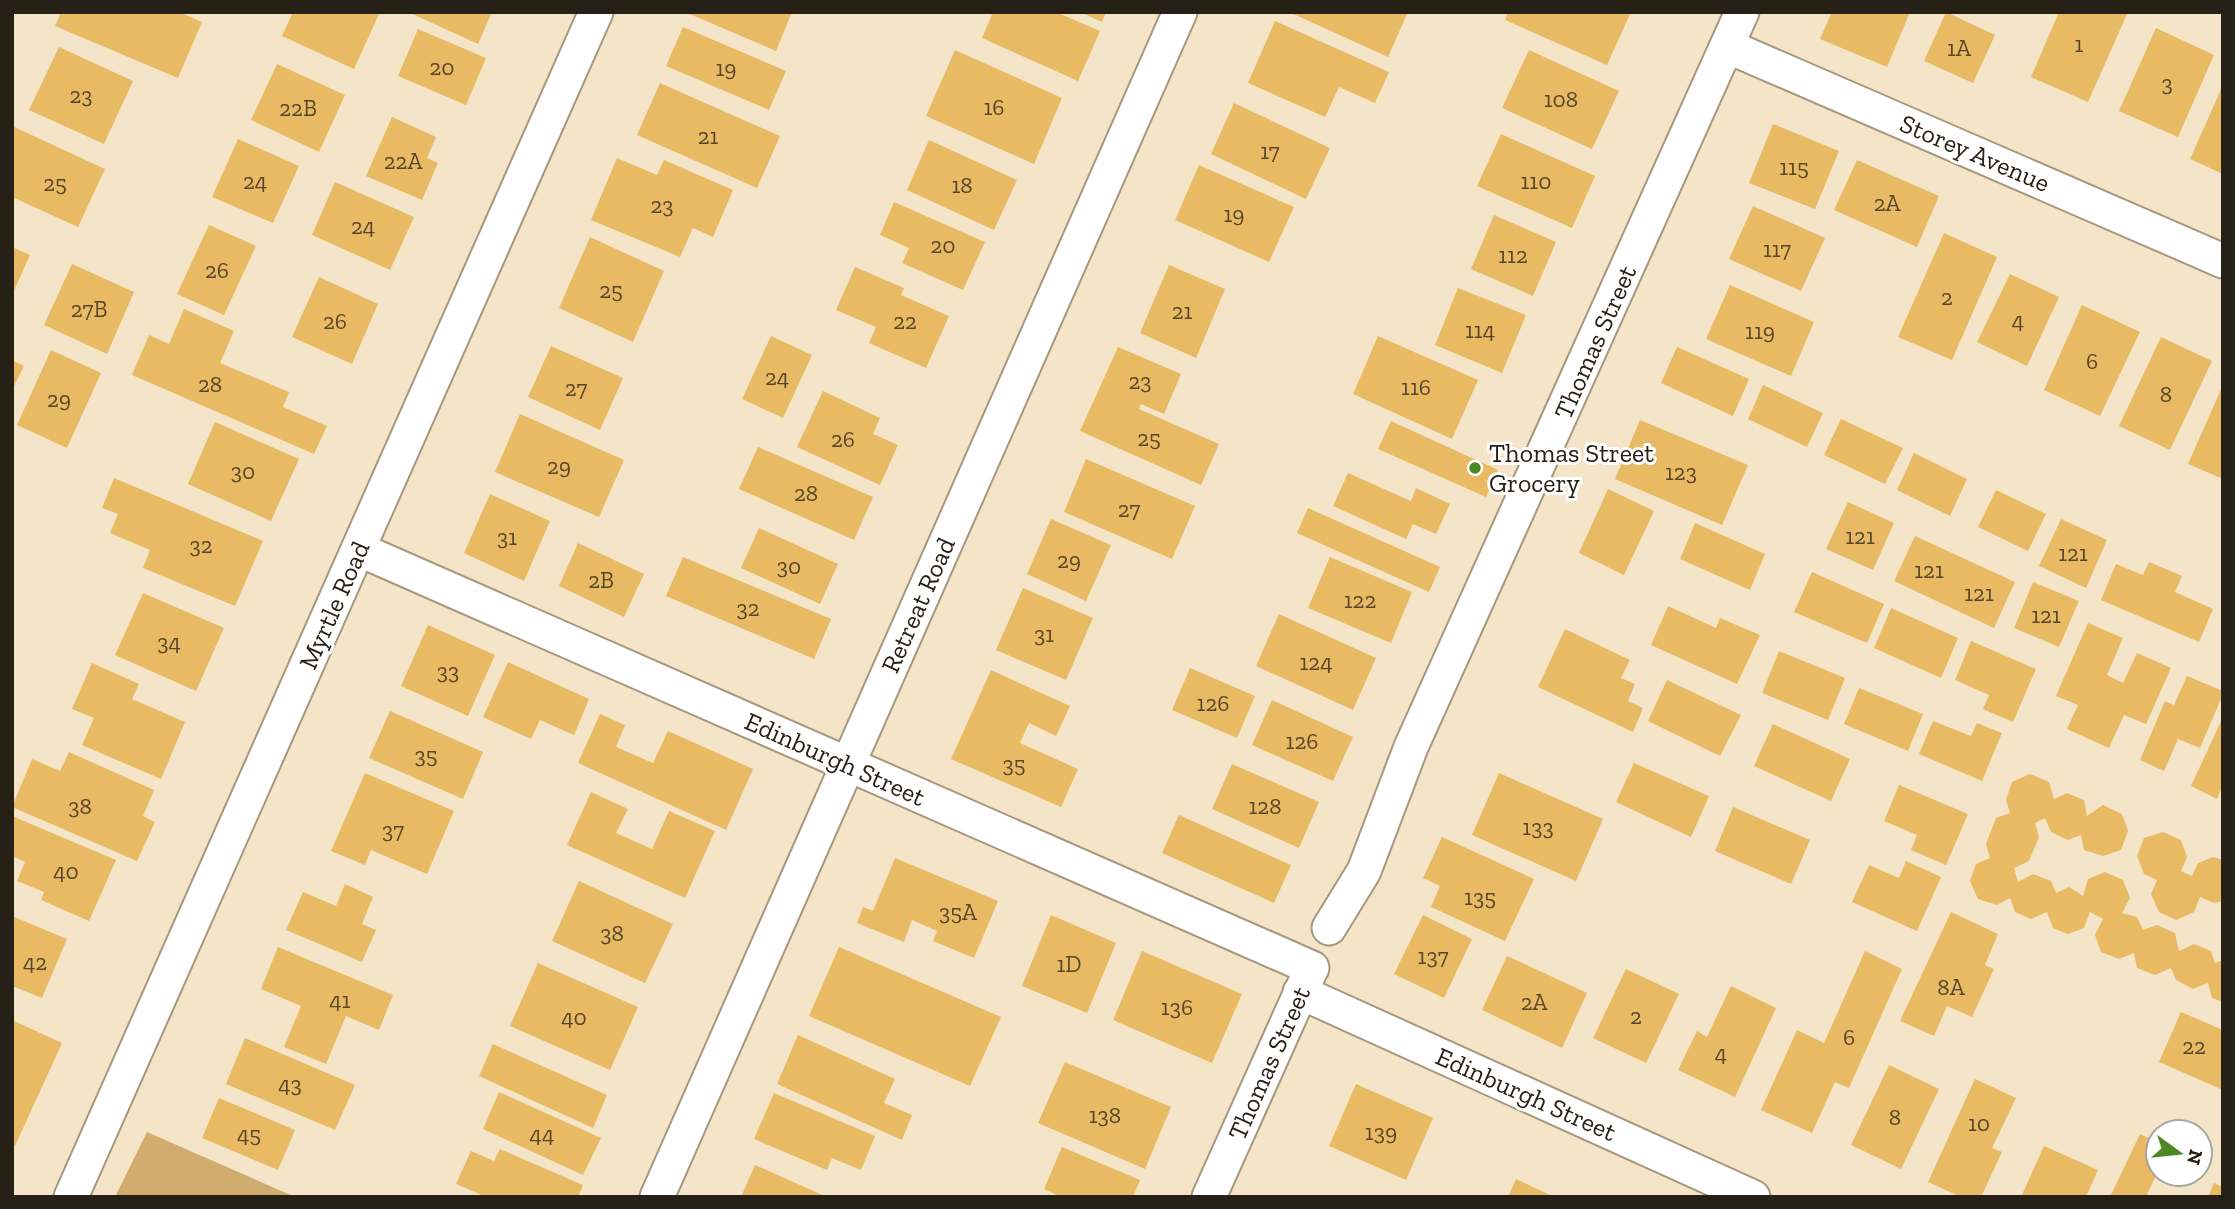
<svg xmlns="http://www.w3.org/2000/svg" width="2235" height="1209" font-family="'Zilla Slab',serif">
<rect width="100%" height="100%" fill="#f4e4c8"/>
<!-- green -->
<path fill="#d0ad6e" d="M147 1132 295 1197H115Z"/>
<!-- building -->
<path fill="#e9ba64" d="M61 12H179L202 22 178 78 55 26Z
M293 12H380L354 69 282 36Z
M408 12H492L478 44Z
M685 12H792L776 51Z
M993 12H1056L1100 31 1078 81 982 38Z
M1080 12H1106L1102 22Z
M1289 12H1408L1388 57Z
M1508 12H1631L1607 65 1505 20Z
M1832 12H1910L1887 67 1820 39Z
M1946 12 1995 35 1973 83 1924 61Z
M2059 12H2128L2088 102 2031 77Z
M1275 21 1389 72 1375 103 1339 87 1325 117 1248 83Z
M683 27 786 71 769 110 666 66Z
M2156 28 2214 55 2178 137 2119 111Z
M418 29 486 58 466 105 398 76Z
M59 47 133 81 104 144 29 110Z
M955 50 1062 98 1034 164 926 116Z
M1529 50 1619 91 1592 149 1502 108Z
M277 64 345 95 319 152 251 120Z
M660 83 780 136 757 188 637 135Z
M2223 85V174L2190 159Z
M1234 103 1330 148 1306 199 1211 154Z
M392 117 436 137 427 158 438 163 422 200 366 176Z
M1773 124 1839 151 1815 209 1749 183Z
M12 126 105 169 78 227 12 197Z
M1501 134 1595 176 1572 228 1477 186Z
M238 139 299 166 273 223 212 197Z
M929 140 1017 180 994 230 907 190Z
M617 158 657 175 664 160 733 190 713 237 693 228 680 257 591 220Z
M1857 160 1939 196 1917 247 1834 210Z
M1199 165 1294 207 1269 262 1175 220Z
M335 182 414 217 390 270 312 235Z
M894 202 985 242 963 290 902 263 909 248 880 235Z
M1753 206 1825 238 1801 291 1729 259Z
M1494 215 1556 242 1533 296 1471 269Z
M209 225 256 246 224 315 177 294Z
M1944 233 1997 257 1952 360 1898 337Z
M590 237 664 271 633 342 559 308Z
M12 247 30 255 12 295Z
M72 264 134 292 107 354 44 325Z
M1169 265 1225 289 1196 358 1140 333Z
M855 267 904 288 901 295 949 316 926 368 869 343 876 327 836 310Z
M2010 274 2059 297 2027 366 1977 342Z
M319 277 378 304 352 364 292 337Z
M1730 285 1814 322 1791 376 1706 339Z
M1458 288 1526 315 1502 373 1435 345Z
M2082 305 2140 332 2100 416 2044 390Z
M184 309 234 331 220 363 289 392 283 407 327 426 314 454 132 375 149 335 169 344Z
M771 336 812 355 783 418 742 399Z
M1378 336 1478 380 1452 439 1353 394Z
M2161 337 2212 361 2170 450 2119 426Z
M551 346 623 378 600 430 528 397Z
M1118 347 1181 374 1164 414 1141 404 1139 409 1219 444 1201 485 1080 431Z
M1677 347 1749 379 1733 416 1661 383Z
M51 350 101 373 67 448 17 425Z
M12 360 24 366 12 390Z
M1763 385 1823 413 1807 447 1748 419Z
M2223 385V479L2188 464Z
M823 391 880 418 873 434 898 445 880 485 797 447Z
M520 414 624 460 599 517 495 472Z
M1841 419 1903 448 1885 484 1824 455Z
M1640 420 1748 465 1722 525 1615 479Z
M1391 421 1498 470 1486 497 1378 449Z
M215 422 299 459 271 521 188 484Z
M758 447 873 497 854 540 739 489Z
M1914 453 1967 479 1950 516 1897 490Z
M1086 459 1195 506 1172 559 1064 512Z
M1348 473 1411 501 1416 488 1450 504 1436 534 1413 524 1406 539 1333 506Z
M114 478 263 541 235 606 143 568 150 550 110 533 118 514 102 508Z
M1608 489 1654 511 1624 575 1579 553Z
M1996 490 2046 514 2028 551 1978 527Z
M490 494 550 521 524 581 464 553Z
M1848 502 1894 523 1873 570 1826 549Z
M1308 508 1440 567 1429 592 1297 533Z
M1051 519 1111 545 1086 601 1027 574Z
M2061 519 2107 540 2086 588 2039 566Z
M1695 523 1765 554 1750 590 1680 559Z
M759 528 838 564 820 604 741 568Z
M1915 536 2015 582 1994 628 1894 581Z
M578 543 644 574 624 617 559 586Z
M683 557 831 619 814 659 666 596Z
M1330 557 1412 592 1391 643 1308 608Z
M2149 562 2182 576 2175 592 2213 609 2199 642 2101 600 2116 564 2143 575Z
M1812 572 1884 604 1867 643 1794 612Z
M2033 582 2079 601 2059 647 2014 628Z
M1023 588 1093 618 1066 680 996 650Z
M143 593 224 628 196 691 115 655Z
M1668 606 1716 628 1720 618 1760 635 1737 684 1651 645Z
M1891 608 1958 638 1941 678 1874 648Z
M1279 614 1376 658 1353 710 1256 666Z
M2088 623 2123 638 2107 675 2123 683 2137 653 2171 668 2146 724 2124 715 2109 748 2067 729 2078 705 2056 696Z
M428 625 495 655 468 716 401 686Z
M1565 629 1630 660 1621 678 1635 684 1628 701 1643 708 1633 732 1538 687Z
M1971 641 2036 669 2013 722 1983 709 1989 695 1955 680Z
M1779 651 1845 678 1828 720 1762 693Z
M508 662 589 699 574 735 540 720 531 739 483 717Z
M92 663 139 684 132 699 185 722 161 779 82 745 94 718 72 709Z
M1190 668 1255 696 1237 738 1172 710Z
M991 670 1070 706 1056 736 1029 723 1020 743 1078 769 1061 807 951 759Z
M2187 676 2223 691V694L2200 748 2178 739 2164 771 2140 760 2165 701 2174 705Z
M1667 680 1741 715 1720 756 1648 721Z
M1859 688 1923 714 1908 751 1844 724Z
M1272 700 1353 737 1333 781 1252 745Z
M390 711 483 752 463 799 369 758Z
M600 714 625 725 616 747 653 763 668 731 753 769 726 830 578 763Z
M2223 717V785L2217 799 2191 786Z
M1933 721 1971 736 1977 723 2002 733 1982 781 1919 754Z
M1773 724 1850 759 1831 801 1754 766Z
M69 752 154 790 143 816 155 822 137 861 12 807 32 759 60 771Z
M1634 763 1709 796 1691 837 1616 802Z
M1232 764 1319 802 1299 848 1212 809Z
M365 773 454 811 427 874 371 850 365 865 331 851Z
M1499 773 1603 819 1576 881 1472 835Z
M2030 774 2049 782 2054 799 2067 793 2084 800 2087 816 2103 805 2122 814 2128 831 2121 850 2103 856 2084 850 2081 835 2068 840 2051 832 2045 818 2035 823 2039 837 2029 861 2014 868 2018 882 2033 874 2051 881 2056 893 2069 887 2083 896 2088 879 2105 872 2123 880 2130 898 2122 913 2137 917 2143 930 2157 925 2175 933 2179 951 2194 944 2211 951 2215 963 2223 960V1002L2212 998 2208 983 2193 989 2176 980 2171 968 2155 975 2137 968 2134 953 2119 959 2101 952 2095 935 2103 919 2090 912 2084 928 2068 934 2053 928 2047 912 2031 919 2015 912 2010 898 1997 905 1978 899 1970 881 1976 864 1990 858 1986 844 1996 818 2010 813 2006 800 2012 782Z
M1899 785 1968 814 1946 865 1911 850 1917 835 1884 821Z
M591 792 628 809 616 833 652 849 669 811 715 831 685 898 567 845Z
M1733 807 1810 840 1791 884 1715 851Z
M1179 815 1291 865 1274 903 1162 853Z
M12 816 116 860 89 921 41 900 44 892 17 881 25 862 12 856Z
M2163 832 2181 840 2187 857 2181 871 2192 876 2198 863 2213 857 2223 860V901L2214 903 2200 897 2194 912 2176 920 2159 912 2151 894 2157 880 2144 874 2137 856 2144 838Z
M1442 837 1534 879 1505 941 1431 907 1440 886 1423 878Z
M895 858 998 901 974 958 933 941 937 931 912 920 904 942 857 923 863 907 873 911Z
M1906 861 1941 877 1917 931 1852 902 1869 865 1899 878Z
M579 881 673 924 645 983 552 941Z
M345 884 373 897 362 924 376 930 362 962 286 930 303 892 336 906Z
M1951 912 1998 934 1985 965 1994 969 1972 1017 1947 1006 1934 1036 1900 1021Z
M1051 915 1116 943 1087 1013 1022 986Z
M1423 915 1472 939 1444 998 1394 974Z
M12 916 67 939 42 998 12 986Z
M278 947 393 995 379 1030 346 1016 326 1064 284 1047 301 1006 261 989Z
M839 947 1001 1017 970 1086 809 1016Z
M1142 951 1242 994 1212 1063 1113 1020Z
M1865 951 1902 969 1849 1088 1835 1082 1812 1133 1761 1110 1797 1030 1824 1043Z
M1507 956 1587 993 1562 1048 1482 1010Z
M538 963 638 1007 610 1070 510 1026Z
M1626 969 1679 994 1646 1063 1593 1038Z
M1731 986 1776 1008 1735 1097 1678 1070 1697 1031 1707 1037Z
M2181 1012 2223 1030V1090L2159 1062Z
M12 1020 62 1043 15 1146 12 1145Z
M798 1035 895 1079 884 1103 912 1115 902 1140 777 1084Z
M245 1038 355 1085 335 1130 226 1084Z
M493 1044 607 1095 593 1128 479 1076Z
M1065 1062 1171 1107 1145 1169 1038 1123Z
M1889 1065 1939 1089 1901 1169 1851 1145Z
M1975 1079 2016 1098 1992 1148 2002 1152 1981 1197H1961L1928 1182Z
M1356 1084 1433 1118 1406 1180 1329 1146Z
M499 1092 601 1138 583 1175 483 1129Z
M774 1093 875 1136 861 1170 832 1158 827 1170 754 1139Z
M219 1098 295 1130 278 1170 202 1138Z
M2140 1134 2158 1143V1172L2147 1194 2154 1197H2110Z
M2044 1146 2098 1170 2086 1197H2021Z
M1062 1147 1140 1180 1133 1197H1061L1044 1189Z
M500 1149 583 1185 578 1197H486L456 1184 471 1151 494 1161Z
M755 1165 827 1197H741Z
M1516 1179 1550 1195 1549 1197H1508Z
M2214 1183 2223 1187V1197H2208Z"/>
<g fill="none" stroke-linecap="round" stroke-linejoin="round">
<defs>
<path id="street" d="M1727 46 2223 261
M358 549 1312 968
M1329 928 1364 871 1411 747 1742 12
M1300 992 1753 1197
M71 1197 596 12
M657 1197 1180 12
M1209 1197 1309 974"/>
</defs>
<!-- street casing -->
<use href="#street" stroke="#a6977d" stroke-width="37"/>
<!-- street -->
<use href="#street" stroke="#fff" stroke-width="33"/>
</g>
<!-- markers -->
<circle fill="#4d8825" stroke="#fff" stroke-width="2.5" cx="1475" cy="468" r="7"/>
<g text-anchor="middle" stroke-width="6" stroke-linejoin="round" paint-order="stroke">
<!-- number labels -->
<g font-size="23" fill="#57462a">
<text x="2079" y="52">1</text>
<text x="1959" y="56">1A</text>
<text x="442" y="75">20</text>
<text x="726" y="76">19</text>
<text x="2167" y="91">3</text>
<text x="81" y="103">23</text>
<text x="1561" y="107">108</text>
<text x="994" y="115">16</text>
<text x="298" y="116">22B</text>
<text x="708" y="144">21</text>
<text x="1270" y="159">17</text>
<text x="403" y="169">22A</text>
<text x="1794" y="175">115</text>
<text x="255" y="189">24</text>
<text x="1536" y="189">110</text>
<text x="55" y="191">25</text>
<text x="962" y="193">18</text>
<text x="1887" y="211">2A</text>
<text x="662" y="213">23</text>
<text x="1234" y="222">19</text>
<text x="363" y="234">24</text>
<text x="943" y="253">20</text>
<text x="1777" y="257">117</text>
<text x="1513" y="263">112</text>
<text x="217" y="278">26</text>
<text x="611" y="298">25</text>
<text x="1947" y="305">2</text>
<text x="89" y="317">27B</text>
<text x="1182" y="319">21</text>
<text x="2018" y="328">4</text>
<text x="335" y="329">26</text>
<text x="905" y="329">22</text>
<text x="1480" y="338">114</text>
<text x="1760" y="339">119</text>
<text x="2092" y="369">6</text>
<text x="777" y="385">24</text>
<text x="1140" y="389">23</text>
<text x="210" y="392">28</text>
<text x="1416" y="395">116</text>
<text x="576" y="396">27</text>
<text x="2166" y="402">8</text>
<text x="59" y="407">29</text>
<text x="1149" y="446">25</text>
<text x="843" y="447">26</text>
<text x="559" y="474">29</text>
<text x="243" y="479">30</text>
<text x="1681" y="480">123</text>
<text x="806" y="501">28</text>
<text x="1129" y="517">27</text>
<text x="1860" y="544">121</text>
<text x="507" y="545">31</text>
<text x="201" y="553">32</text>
<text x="2073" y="561">121</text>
<text x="1069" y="568">29</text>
<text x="789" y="574">30</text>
<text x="1929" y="578">121</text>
<text x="601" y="588">2B</text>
<text x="1979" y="601">121</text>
<text x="1360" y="608">122</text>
<text x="748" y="616">32</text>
<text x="2046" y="623">121</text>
<text x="1044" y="642">31</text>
<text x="169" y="650">34</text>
<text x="1316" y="670">124</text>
<text x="448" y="679">33</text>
<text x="1213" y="711">126</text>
<text x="1302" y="749">126</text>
<text x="426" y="763">35</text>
<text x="1014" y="772">35</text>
<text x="80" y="814">38</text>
<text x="1265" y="814">128</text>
<text x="1538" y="835">133</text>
<text x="393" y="838">37</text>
<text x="66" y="879">40</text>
<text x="1480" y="905">135</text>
<text x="958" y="920">35A</text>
<text x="612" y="941">38</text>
<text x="1433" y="964">137</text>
<text x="35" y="970">42</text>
<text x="1069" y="972">1D</text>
<text x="1951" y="995">8A</text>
<text x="340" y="1008">41</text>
<text x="1534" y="1010">2A</text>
<text x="1177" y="1015">136</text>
<text x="1636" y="1024">2</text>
<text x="574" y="1025">40</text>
<text x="1849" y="1045">6</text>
<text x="2194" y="1054">22</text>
<text x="1721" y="1061">4</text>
<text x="290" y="1092">43</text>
<text x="1105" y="1123">138</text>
<text x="1895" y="1125">8</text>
<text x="1979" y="1131">10</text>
<text x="1381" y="1140">139</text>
<text x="249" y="1142">45</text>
<text x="542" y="1142">44</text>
</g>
<!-- street labels -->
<g font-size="26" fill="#262016" stroke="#fff">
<text transform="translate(1975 153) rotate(23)" y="9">Storey Avenue</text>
<text transform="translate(1595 342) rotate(-66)" y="9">Thomas Street</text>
<text transform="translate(334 605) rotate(-66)" y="9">Myrtle Road</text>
<text transform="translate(918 605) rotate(-66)" y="9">Retreat Road</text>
<text transform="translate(835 759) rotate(24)" y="9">Edinburgh Street</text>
<text transform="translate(1269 1063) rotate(-66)" y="9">Thomas Street</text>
<text transform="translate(1526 1094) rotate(24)" y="9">Edinburgh Street</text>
</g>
<!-- poi labels -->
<g font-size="26" fill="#262016" stroke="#fff" text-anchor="start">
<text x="1489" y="462">Thomas Street<tspan x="1489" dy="30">Grocery</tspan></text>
</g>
</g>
<!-- border -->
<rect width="2235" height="1209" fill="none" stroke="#262016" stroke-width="28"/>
<!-- north arrow -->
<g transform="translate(2179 1153) rotate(105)"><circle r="33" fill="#ffffff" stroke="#a8a6a2" stroke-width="2"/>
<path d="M0-5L12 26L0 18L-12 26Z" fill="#4d8825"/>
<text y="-10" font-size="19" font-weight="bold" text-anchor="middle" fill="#262016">N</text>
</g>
</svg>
